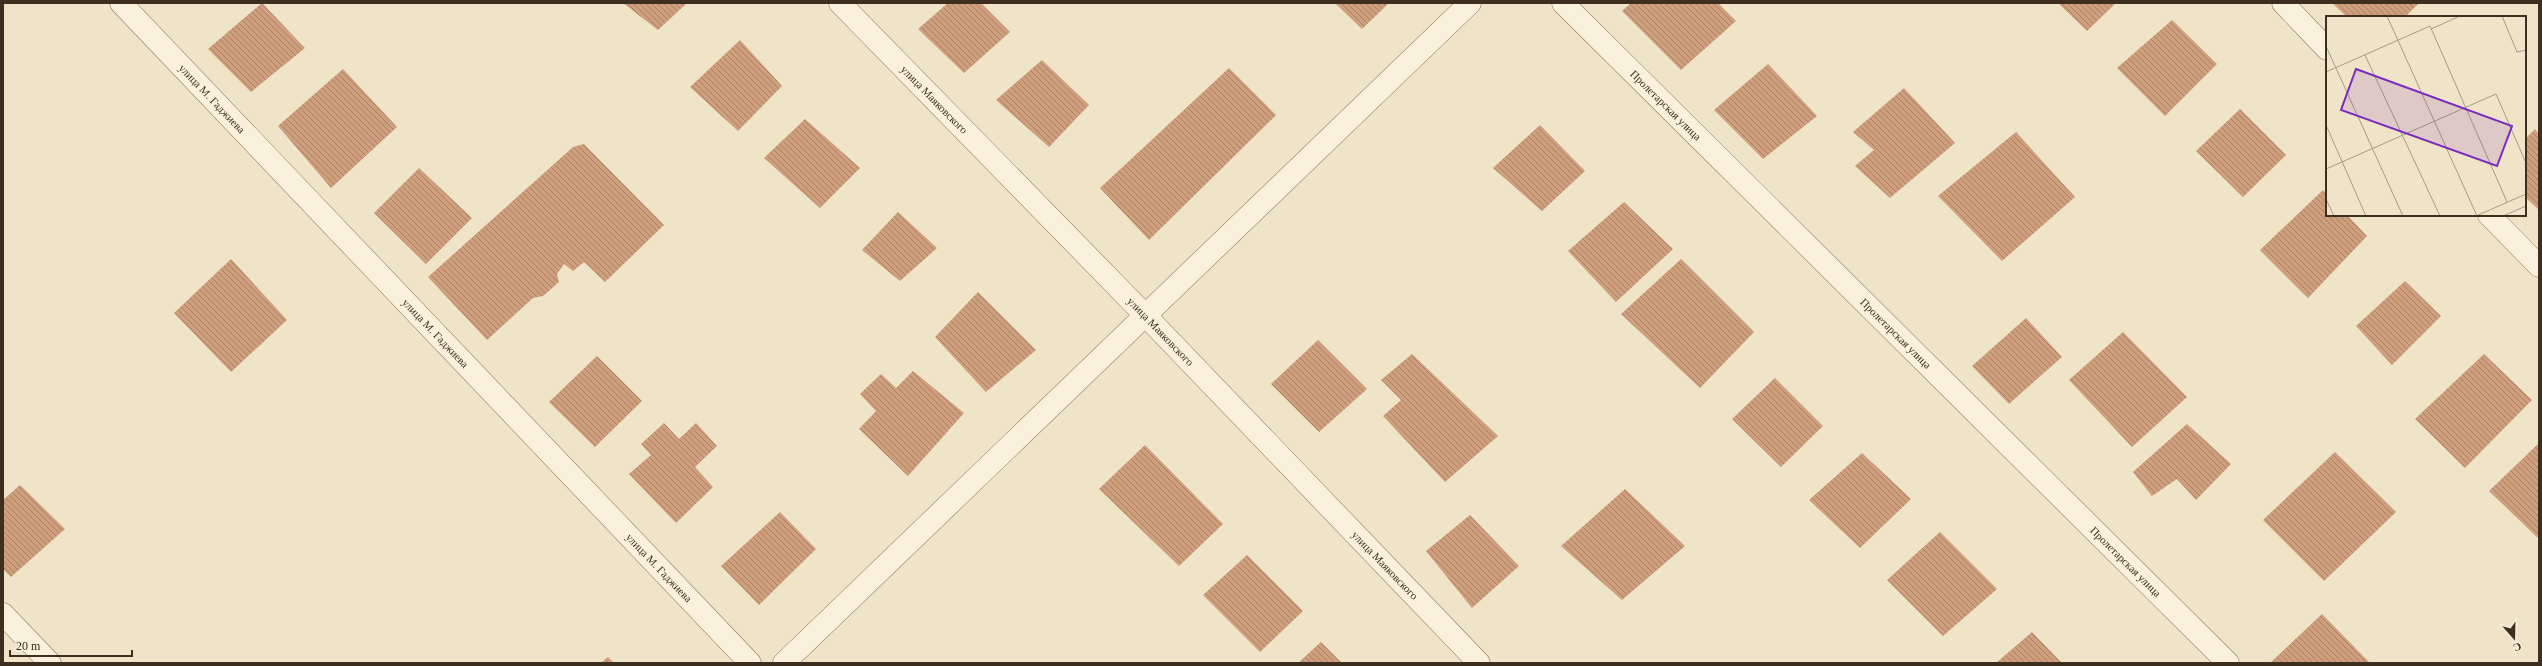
<svg xmlns="http://www.w3.org/2000/svg" width="2542" height="666" font-family="Georgia,serif">
<defs>
<pattern id="building-back-hatch" width="6" height="6" patternUnits="userSpaceOnUse"><rect width="6" height="6" fill="#cf9f7d"/><path d="M-1 5l2 2M0 0l6 6M5-1l2 2" fill="none" stroke="#a98266"/></pattern>
</defs>
<rect width="100%" height="100%" fill="#f0e4c8"/>
<!-- building -->
<path fill="url(#building-back-hatch)" d="M262 3 305 48 251 92 208 49Z
M623 3H687L658 30Z
M948 3H981L1010 32 964 73 918 29Z
M1335 3H1389L1362 29Z
M1631 3H1718L1736 21 1681 70 1622 11Z
M2058 3H2116L2087 31Z
M2332 3H2419L2405 17H2347Z
M2172 20 2217 64 2165 116 2117 68Z
M740 40 782 86 738 131 690 87Z
M1042 60 1089 105 1049 147 996 100Z
M1768 64 1817 116 1763 159 1714 110Z
M1229 68 1276 115 1149 240 1100 188Z
M343 69 397 127 331 188 278 126Z
M1904 88 1955 143 1890 198 1855 166 1874 150 1853 132Z
M2240 109 2286 155 2243 197 2196 151Z
M805 119 860 168 820 208 764 158Z
M1540 125 1585 171 1542 211 1493 168Z
M2535 129 2539 134V210L2525 197V139Z
M2016 132 2075 197 2002 261 1938 196Z
M584 144 664 225 605 282 584 262 573 271 564 264 557 274 559 282 543 296 533 298 487 340 428 277 573 147Z
M419 168 472 218 426 264 374 213Z
M2323 190 2327 194V215H2347L2367 236 2308 298 2260 250Z
M1624 202 1673 249 1616 302 1568 251Z
M898 212 937 248 900 281 862 250Z
M231 259 287 320 231 372 174 313Z
M1681 259 1754 332 1700 388 1621 314Z
M2405 281 2441 316 2392 365 2356 326Z
M978 292 1036 350 986 392 935 337Z
M2026 318 2062 357 2009 404 1972 366Z
M2123 332 2187 397 2132 447 2069 380Z
M1318 340 1367 389 1319 432 1271 384Z
M1412 354 1498 436 1445 482 1383 416 1401 400 1381 380Z
M2484 354 2532 400 2465 468 2415 419Z
M597 356 642 401 595 447 549 402Z
M913 371 964 413 908 476 859 429 876 411 860 394 881 374 896 388Z
M1775 378 1823 426 1781 467 1732 419Z
M664 423 679 439 696 423 717 446 695 467 713 487 676 523 629 474 651 455 641 444Z
M2187 424 2231 464 2196 500 2177 479 2152 496 2133 472Z
M2539 443V539L2489 491Z
M1145 445 1223 524 1179 566 1099 489Z
M2335 452 2396 512 2324 581 2263 520Z
M1862 453 1911 499 1860 548 1809 500Z
M20 485 65 529 11 577 3 569V500Z
M1625 489 1685 546 1622 600 1561 546Z
M780 512 816 549 759 605 721 566Z
M1470 515 1519 566 1472 608 1426 551Z
M1940 532 1997 589 1943 636 1887 580Z
M1247 555 1303 611 1260 652 1203 595Z
M2322 614 2370 663H2270Z
M2032 632 2062 663H1996Z
M1321 642 1342 663H1298Z
M608 657 614 663H601Z"/>
<g fill="none" stroke-linecap="round" stroke-linejoin="round">
<defs>
<g id="minor">
<path id="s1" d="M121 3 750 663"/>
<path id="s2" d="M840 3 1145 315 1479 663"/>
<path id="s3" d="M1563 3 2228 663"/>
<path d="M2283 3 2327 49"/>
<path d="M2489 215 2539 266"/>
<path d="M3 614 50 663"/>
<path d="M784 663 1470 3"/>
</g>
</defs>
<!-- minor casing -->
<use href="#minor" stroke="#8d765c" stroke-width="23"/>
<!-- minor -->
<use href="#minor" stroke="#faf1dc" stroke-width="22"/>
</g>
<g text-anchor="middle" stroke-width="3" stroke-linejoin="round" paint-order="stroke">
<!-- street labels -->
<g font-size="11" fill="#3d2e20" stroke="#f7eed8">
<text dy="4" stroke="none"><textPath href="#s1" startOffset="132">улица М. Гаджиева</textPath></text>
<text dy="4" stroke="none"><textPath href="#s2" startOffset="135">улица Маяковского</textPath></text>
<text dy="4" stroke="none"><textPath href="#s3" startOffset="145">Пролетарская улица</textPath></text>
<text dy="4" stroke="none"><textPath href="#s2" startOffset="459">улица Маяковского</textPath></text>
<text dy="4" stroke="none"><textPath href="#s1" startOffset="456">улица М. Гаджиева</textPath></text>
<text dy="4" stroke="none"><textPath href="#s3" startOffset="469">Пролетарская улица</textPath></text>
<text dy="4" stroke="none"><textPath href="#s3" startOffset="793">Пролетарская улица</textPath></text>
<text dy="4" stroke="none"><textPath href="#s2" startOffset="783">улица Маяковского</textPath></text>
<text dy="4" stroke="none"><textPath href="#s1" startOffset="780">улица М. Гаджиева</textPath></text>
</g>
</g>
<!-- overview -->
<g transform="translate(2326 16)">
<rect width="200" height="200" fill="#f0e4c8"/>
<path fill="none" stroke="#a89b85" stroke-width="1" d="M61 0 151 200M176 0 191 36 200 34M105 13 134 0M0 30 77 200M39 39 114 200M0 56 104 10 181 186M0 109 40 200M0 153 170 78 200 147M0 183 8 200M150 200 200 178M177 200 200 190"/>
<path fill="#7b2cbf" fill-opacity="0.15" stroke="#7b2cbf" stroke-width="2" d="M30 53 186 110 171 150 15 94Z"/>
<rect width="200" height="200" fill="none" stroke="#3d2e20" stroke-width="2"/>
</g>
<!-- border -->
<rect width="2542" height="666" fill="none" stroke="#3d2e20" stroke-width="8"/>
<!-- north arrow -->
<g transform="translate(2514 638) rotate(160)" stroke="#f7eed8" stroke-width="3" paint-order="stroke">
<path d="M0-3L7 15L0 10L-7 15Z" fill="#3d2e20"/>
<text y="-6" font-size="11" font-weight="bold" text-anchor="middle" fill="#3d2e20">С</text>
</g>
<!-- scale -->
<path d="M10 650v6h122v-6" fill="none" stroke="#3d2e20" stroke-width="2"/>
<text x="16" y="650" font-size="12" fill="#3d2e20" stroke="#f7eed8" stroke-width="3" paint-order="stroke">20 m</text>
</svg>
